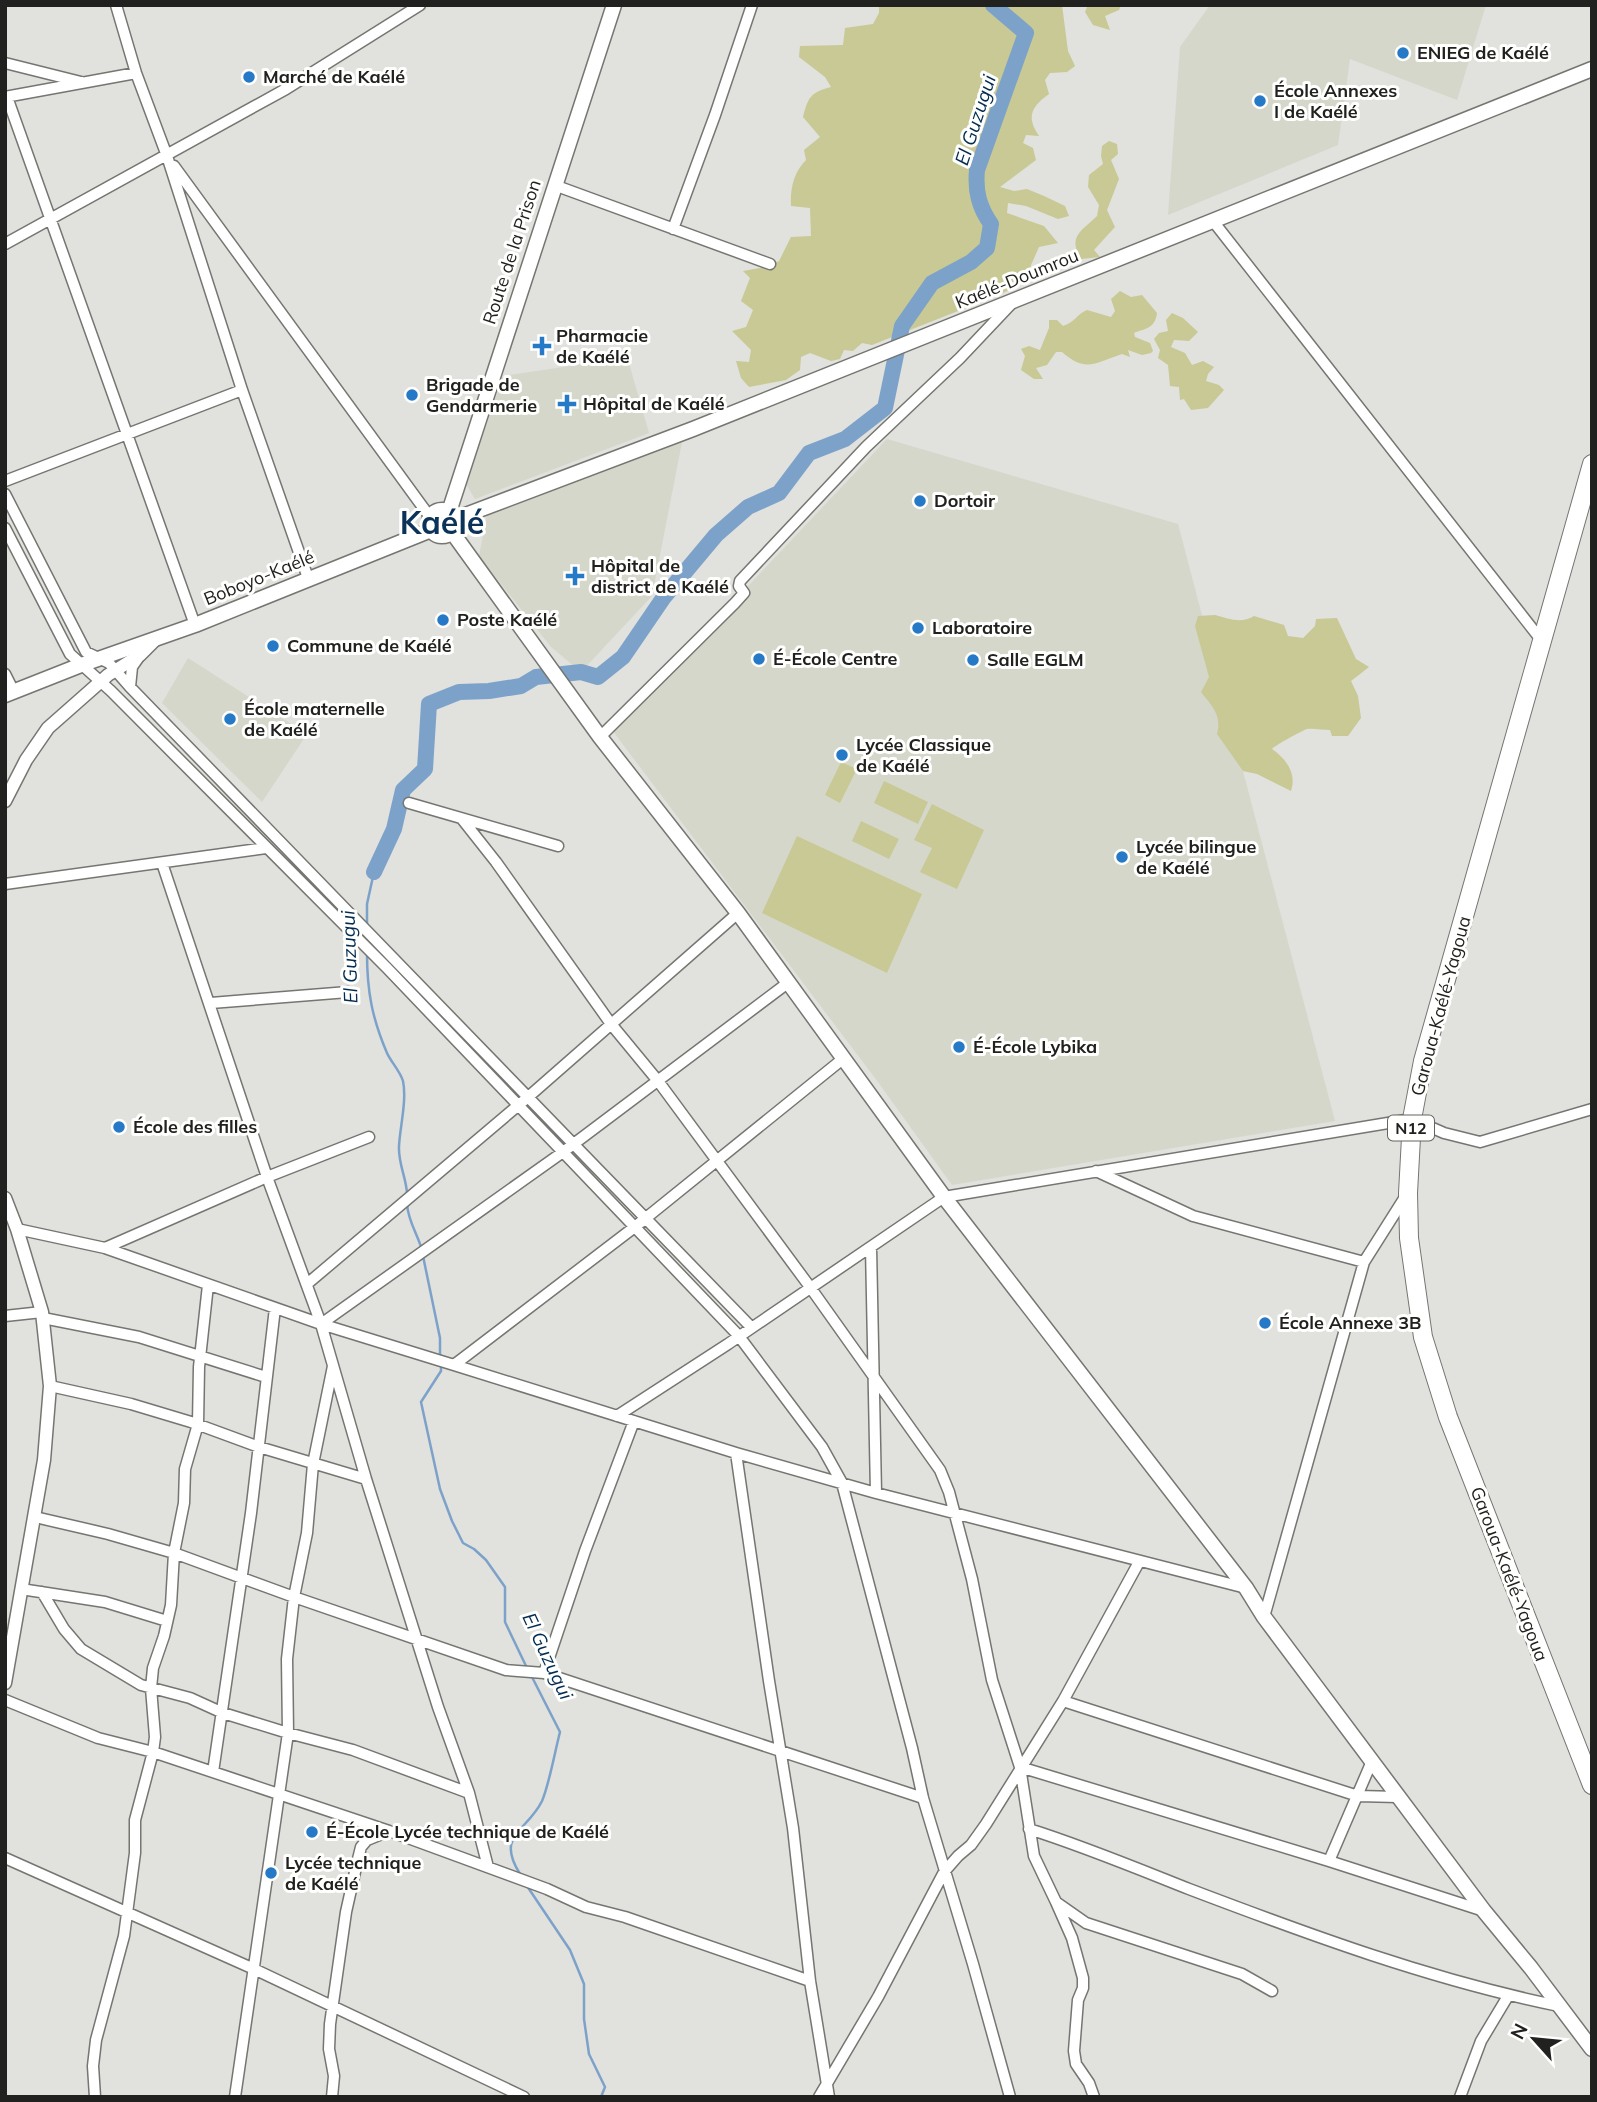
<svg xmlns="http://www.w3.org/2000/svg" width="1597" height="2102" font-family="Mulish,sans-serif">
<rect width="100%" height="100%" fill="#e1e1dd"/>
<!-- built -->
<path fill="#d6d7cb" d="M1210 5H1486L1457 100 1350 59 1338 145 1168 215 1180 47Z
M626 353 649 433 475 499 466 484 503 376 590 363Z
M887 439 1178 524 1335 1121 952 1185 878 1082 612 730Z
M682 442 652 596 581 672 551 647 479 556 487 515Z
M188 658 307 734 262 802 162 703Z"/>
<!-- green -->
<path fill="#c8c995" d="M879 5H1062L1068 51 1075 66 1067 72 1050 73 1045 80 1049 94C1031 107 1026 117 1039 136L1026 135 1023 143 1033 148 1036 160 1000 187 1014 191 1027 189 1044 196 1065 206 1069 216 1058 219 1026 206 1008 203 1007 213 1044 226 1058 243 1039 247 1031 265 1028 281 1001 294 872 345 862 343 853 351 844 350 840 359 831 361 810 353 801 357 800 370 786 380 749 387 741 378 736 361 749 362 751 350 732 331 746 327 753 310 741 301 750 278 743 271 766 267 779 261 791 237 811 236 810 208 791 206C790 188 794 172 806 160L804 150 820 137 803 117C808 97 811 92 831 87L825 77 799 57 800 46 843 45 845 28 873 24 879 13Z
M1088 5H1121L1119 10 1105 16 1110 30 1093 25 1085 12Z
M1109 141 1117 144 1118 154 1111 160 1119 179 1107 210 1115 227 1094 250 1100 257 1081 259C1067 236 1082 231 1097 216L1099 205 1088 187 1089 175 1103 164 1101 156 1102 146Z
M1120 291 1131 297 1142 295 1157 313C1155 328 1147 328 1134 333L1135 337 1150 343 1153 351 1151 353 1142 355 1128 350 1130 357 1122 354C1095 363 1086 373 1062 352H1056L1047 365 1036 368 1043 379H1034L1021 370 1025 356 1021 349 1029 346 1040 350 1049 328V320H1057L1063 326C1074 323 1077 314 1087 310L1111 317 1115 311 1111 299Z
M1172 313 1183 318 1198 332 1189 341 1174 340 1171 347 1185 353 1192 365 1203 361 1214 367 1208 374 1206 381 1219 385 1224 390 1208 408 1191 410 1184 399 1180 400 1179 387 1170 386 1168 365 1158 358 1160 350 1154 339 1159 333 1168 331 1166 320Z
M1215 615C1229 619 1241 624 1254 616L1284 625 1288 636 1303 638 1315 626 1316 619 1337 618 1356 659 1369 667 1351 681 1358 696 1361 718 1348 736H1332L1330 730C1322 730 1314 728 1307 729 1303 730 1274 746 1272 749 1286 759 1297 773 1291 791L1257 774 1243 771 1217 734C1222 715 1212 706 1201 692L1209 677 1195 626 1198 616Z
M841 762 857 769 840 803 825 795Z
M884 781 928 802 918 824 874 803Z
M932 804 984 830 957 889 920 872 932 848 914 840Z
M861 821 899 839 889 859 852 841Z
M797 836 922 894 887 973 762 913Z"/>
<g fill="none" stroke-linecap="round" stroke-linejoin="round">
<!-- stream -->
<path stroke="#7da2ca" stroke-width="2.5" d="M367 926V904L374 872
M367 953C367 991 372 1018 387 1053 391 1062 400 1071 403 1081 407 1100 400 1127 399 1146 398 1163 406 1177 407 1193
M407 1204C408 1221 417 1233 422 1250
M423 1256 440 1338V1356
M441 1363V1371L421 1402 440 1489 452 1521 463 1543 474 1549 486 1560 505 1587V1622L527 1668
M520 1874C495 1834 527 1832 542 1801 549 1785 555 1751 560 1732L532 1677
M527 1886 570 1950 584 1984V2019L589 2054 605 2087 601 2097"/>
<!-- river -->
<path stroke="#7da2ca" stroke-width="16" d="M374 872 394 829 403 790 425 769 429 704 459 692 489 691 521 686 536 677 581 672 598 677 623 657 664 597 716 535 748 507 779 493 809 453 845 439 885 408 902 326 932 283 971 262 987 248 991 224C979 207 975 191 977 170L1026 33 993 5"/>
<defs>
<path id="minor" d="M116 5 136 73 167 156 242 390 308 578
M5 63 81 82
M5 97 136 73
M7 97 195 625
M174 166 430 517
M554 185 770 264
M1213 221 1542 641
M673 229 715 115 752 5
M5 244 286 89 420 5
M5 481 242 390
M5 494 86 652 109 663 130 687 751 1327
M5 528 70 654 111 691 387 968 738 1335 822 1447 842 1483 912 1748 923 1798 973 1964 1010 2097
M5 674 14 692
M130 687 132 667 139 657
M600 737 735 603 744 593 739 586 740 581 866 447 960 358 1012 303
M409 803 558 846
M462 819 496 862 611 1024 658 1081 810 1287 940 1470 949 1492 972 1579 992 1680 1020 1767 1034 1856 1056 1902
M162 863 267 1177 321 1324 366 1479 438 1707 469 1793 488 1867
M5 884 266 848
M211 1003 348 992
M1096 1171 1193 1216 1364 1262
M17 1229 105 1248 321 1324 454 1365 636 1226 844 1058
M871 1247 876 1493
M105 1248 267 1177 369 1137
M307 1284 527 1098 738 913
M5 1316 42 1312
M43 1318 139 1337 266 1377
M321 1324 563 1152 789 982
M454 1365 736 1453 876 1493 1246 1588
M50 1386 131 1404 191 1422 259 1447 366 1479
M617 1416 728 1344 944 1197 1412 1119 1444 1133 1480 1142 1592 1109
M736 1453 769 1681 793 1828 810 1981 829 2097
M35 1517 108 1534 174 1553 294 1597 506 1670 544 1673 923 1798
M21 1589 105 1602 167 1621
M42 1592 64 1629 81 1649 141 1685 190 1698 223 1713 288 1733 353 1750 469 1793
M1264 1617 1364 1262 1407 1194
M544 1673 585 1551 634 1421
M5 1700 98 1738 153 1752 389 1831 547 1889 586 1907 625 1917 810 1981
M1063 1701 1358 1796 1398 1797
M1020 1767 1329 1861 1484 1911
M213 1772 251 1513 275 1308
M1029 1829C1083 1846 1136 1868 1189 1889 1310 1935 1432 1980 1559 2006
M5 1858 254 1969 524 2097
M1329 1861 1372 1761
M95 2097 93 2066 96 2040 124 1936 135 1853V1820L153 1752 155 1737 151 1688 153 1668 164 1636 171 1605 174 1553 184 1503 185 1469 198 1424 199 1367 208 1285
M235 2097 288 1733 287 1659 294 1597 307 1533 313 1464 333 1366
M332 2097 334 2076 329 2049 330 2024 346 1912 357 1863 361 1847 367 1840 389 1831
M819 2097 878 1997 944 1872 958 1856 971 1845 986 1824 1063 1701 1139 1562
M1094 2097 1089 2083 1076 2064 1074 2051 1078 2000 1083 1988V1978L1072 1938 1056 1902 1086 1923 1242 1974 1272 1991
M1460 2097 1481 2041 1508 1996"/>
<path id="tertiary" d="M5 801 26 760 48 728 108 675 140 655 155 640
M5 1198 17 1229 42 1312 50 1386 44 1460 5 1683"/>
<path id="secondary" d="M429 523a13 13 0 1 1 26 0a13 13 0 1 1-26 0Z
M449 512 614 5
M455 519 693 429 1592 69
M452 532 600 737 738 913 944 1197 1246 1588 1264 1617 1484 1911 1531 1968 1592 2049
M5 695 81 665 195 625 431 530"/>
<path id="trunk" d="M1592 464 1423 1061 1412 1119 1408 1193 1409 1238 1423 1337 1448 1417 1592 1785"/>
</defs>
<!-- minor casing -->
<use href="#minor" stroke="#757571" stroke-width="13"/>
<!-- tertiary casing -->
<use href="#tertiary" stroke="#757571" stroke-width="15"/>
<!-- secondary casing -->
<use href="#secondary" stroke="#757571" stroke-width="17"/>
<!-- trunk casing -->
<use href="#trunk" stroke="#757571" stroke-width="20"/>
<!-- minor -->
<use href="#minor" stroke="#fff" stroke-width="10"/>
<!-- tertiary -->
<use href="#tertiary" stroke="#fff" stroke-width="12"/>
<!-- secondary -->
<use href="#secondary" stroke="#fff" stroke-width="14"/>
<!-- trunk -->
<use href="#trunk" stroke="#fff" stroke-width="18"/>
</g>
<!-- markers -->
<g fill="#2579c7" stroke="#fffffe" stroke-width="2.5">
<circle cx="1403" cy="53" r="7"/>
<circle cx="249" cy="77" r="7"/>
<circle cx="1260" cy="101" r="7"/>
<path d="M538.5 335.5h7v7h7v7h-7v7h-7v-7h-7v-7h7z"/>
<circle cx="412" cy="395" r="7"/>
<path d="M563.5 393.5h7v7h7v7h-7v7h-7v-7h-7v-7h7z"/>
<circle cx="920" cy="501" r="7"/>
<path d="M571.5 565.5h7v7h7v7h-7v7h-7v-7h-7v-7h7z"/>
<circle cx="443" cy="620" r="7"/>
<circle cx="918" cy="628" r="7"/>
<circle cx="273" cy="646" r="7"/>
<circle cx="759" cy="659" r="7"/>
<circle cx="973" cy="660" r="7"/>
<circle cx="230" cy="719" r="7"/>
<circle cx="842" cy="755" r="7"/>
<circle cx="1122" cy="857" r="7"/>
<circle cx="959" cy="1047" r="7"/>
<circle cx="119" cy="1127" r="7"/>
<circle cx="1265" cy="1323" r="7"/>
<circle cx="312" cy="1832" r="7"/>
<circle cx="271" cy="1873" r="7"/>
</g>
<g text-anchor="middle" stroke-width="6" stroke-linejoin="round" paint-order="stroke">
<!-- shield labels -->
<rect fill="#fffffe" stroke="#646463" stroke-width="2" x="1388" y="1115.5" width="46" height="25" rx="5"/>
<g font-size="16" font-weight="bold" fill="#212120">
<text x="1411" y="1134">N12</text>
</g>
<!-- poi labels -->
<g font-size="18" font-weight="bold" fill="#212120" stroke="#fffffe" text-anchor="start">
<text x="1417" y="59">ENIEG de Kaélé</text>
<text x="263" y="83">Marché de Kaélé</text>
<text x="1274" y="97">École Annexes<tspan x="1274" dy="21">I de Kaélé</tspan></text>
<text x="556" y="342">Pharmacie<tspan x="556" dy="21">de Kaélé</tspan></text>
<text x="426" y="391">Brigade de<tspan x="426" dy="21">Gendarmerie</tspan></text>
<text x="583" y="410">Hôpital de Kaélé</text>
<text x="934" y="507">Dortoir</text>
<text x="591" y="572">Hôpital de<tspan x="591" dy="21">district de Kaélé</tspan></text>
<text x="457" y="626">Poste Kaélé</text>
<text x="932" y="634">Laboratoire</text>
<text x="287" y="652">Commune de Kaélé</text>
<text x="773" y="665">É-École Centre</text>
<text x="987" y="666">Salle EGLM</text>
<text x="244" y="715">École maternelle<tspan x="244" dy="21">de Kaélé</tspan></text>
<text x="856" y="751">Lycée Classique<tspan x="856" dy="21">de Kaélé</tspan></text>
<text x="1136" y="853">Lycée bilingue<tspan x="1136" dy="21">de Kaélé</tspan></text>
<text x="973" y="1053">É-École Lybika</text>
<text x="133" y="1133">École des filles</text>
<text x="1279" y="1329">École Annexe 3B</text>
<text x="326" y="1838">É-École Lycée technique de Kaélé</text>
<text x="285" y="1869">Lycée technique<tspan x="285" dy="21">de Kaélé</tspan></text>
</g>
<!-- street labels -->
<g font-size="18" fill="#212120" stroke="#fffffe">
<text transform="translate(512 252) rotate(-72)" y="6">Route de la Prison</text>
<text transform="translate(1017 279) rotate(-22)" y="6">Kaélé-Doumrou</text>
<text transform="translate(259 578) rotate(-22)" y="6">Boboyo-Kaélé</text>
<text transform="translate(1441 1006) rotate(-75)" y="6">Garoua-Kaélé-Yagoua</text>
<text transform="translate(1509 1574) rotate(69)" y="6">Garoua-Kaélé-Yagoua</text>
</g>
<!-- water labels -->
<g font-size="19" font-style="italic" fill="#012b51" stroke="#fffffe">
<text transform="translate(975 120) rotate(-72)" y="7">El Guzugui</text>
<text transform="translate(349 957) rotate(-92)" y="7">El Guzugui</text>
<text transform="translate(548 1656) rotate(65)" y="7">El Guzugui</text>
</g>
<!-- town labels -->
<g font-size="32" font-weight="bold" fill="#0b3359" stroke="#fffffe">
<text x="442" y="534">Kaélé</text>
</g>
</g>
<!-- border -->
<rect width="1597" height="2102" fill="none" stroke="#212120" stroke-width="14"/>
<!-- north arrow -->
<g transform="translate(1534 2039) rotate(297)" stroke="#fffffe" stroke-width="5" paint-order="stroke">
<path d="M0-5L12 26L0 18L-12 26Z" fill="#212120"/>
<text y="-10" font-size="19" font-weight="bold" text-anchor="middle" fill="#212120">N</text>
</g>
</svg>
